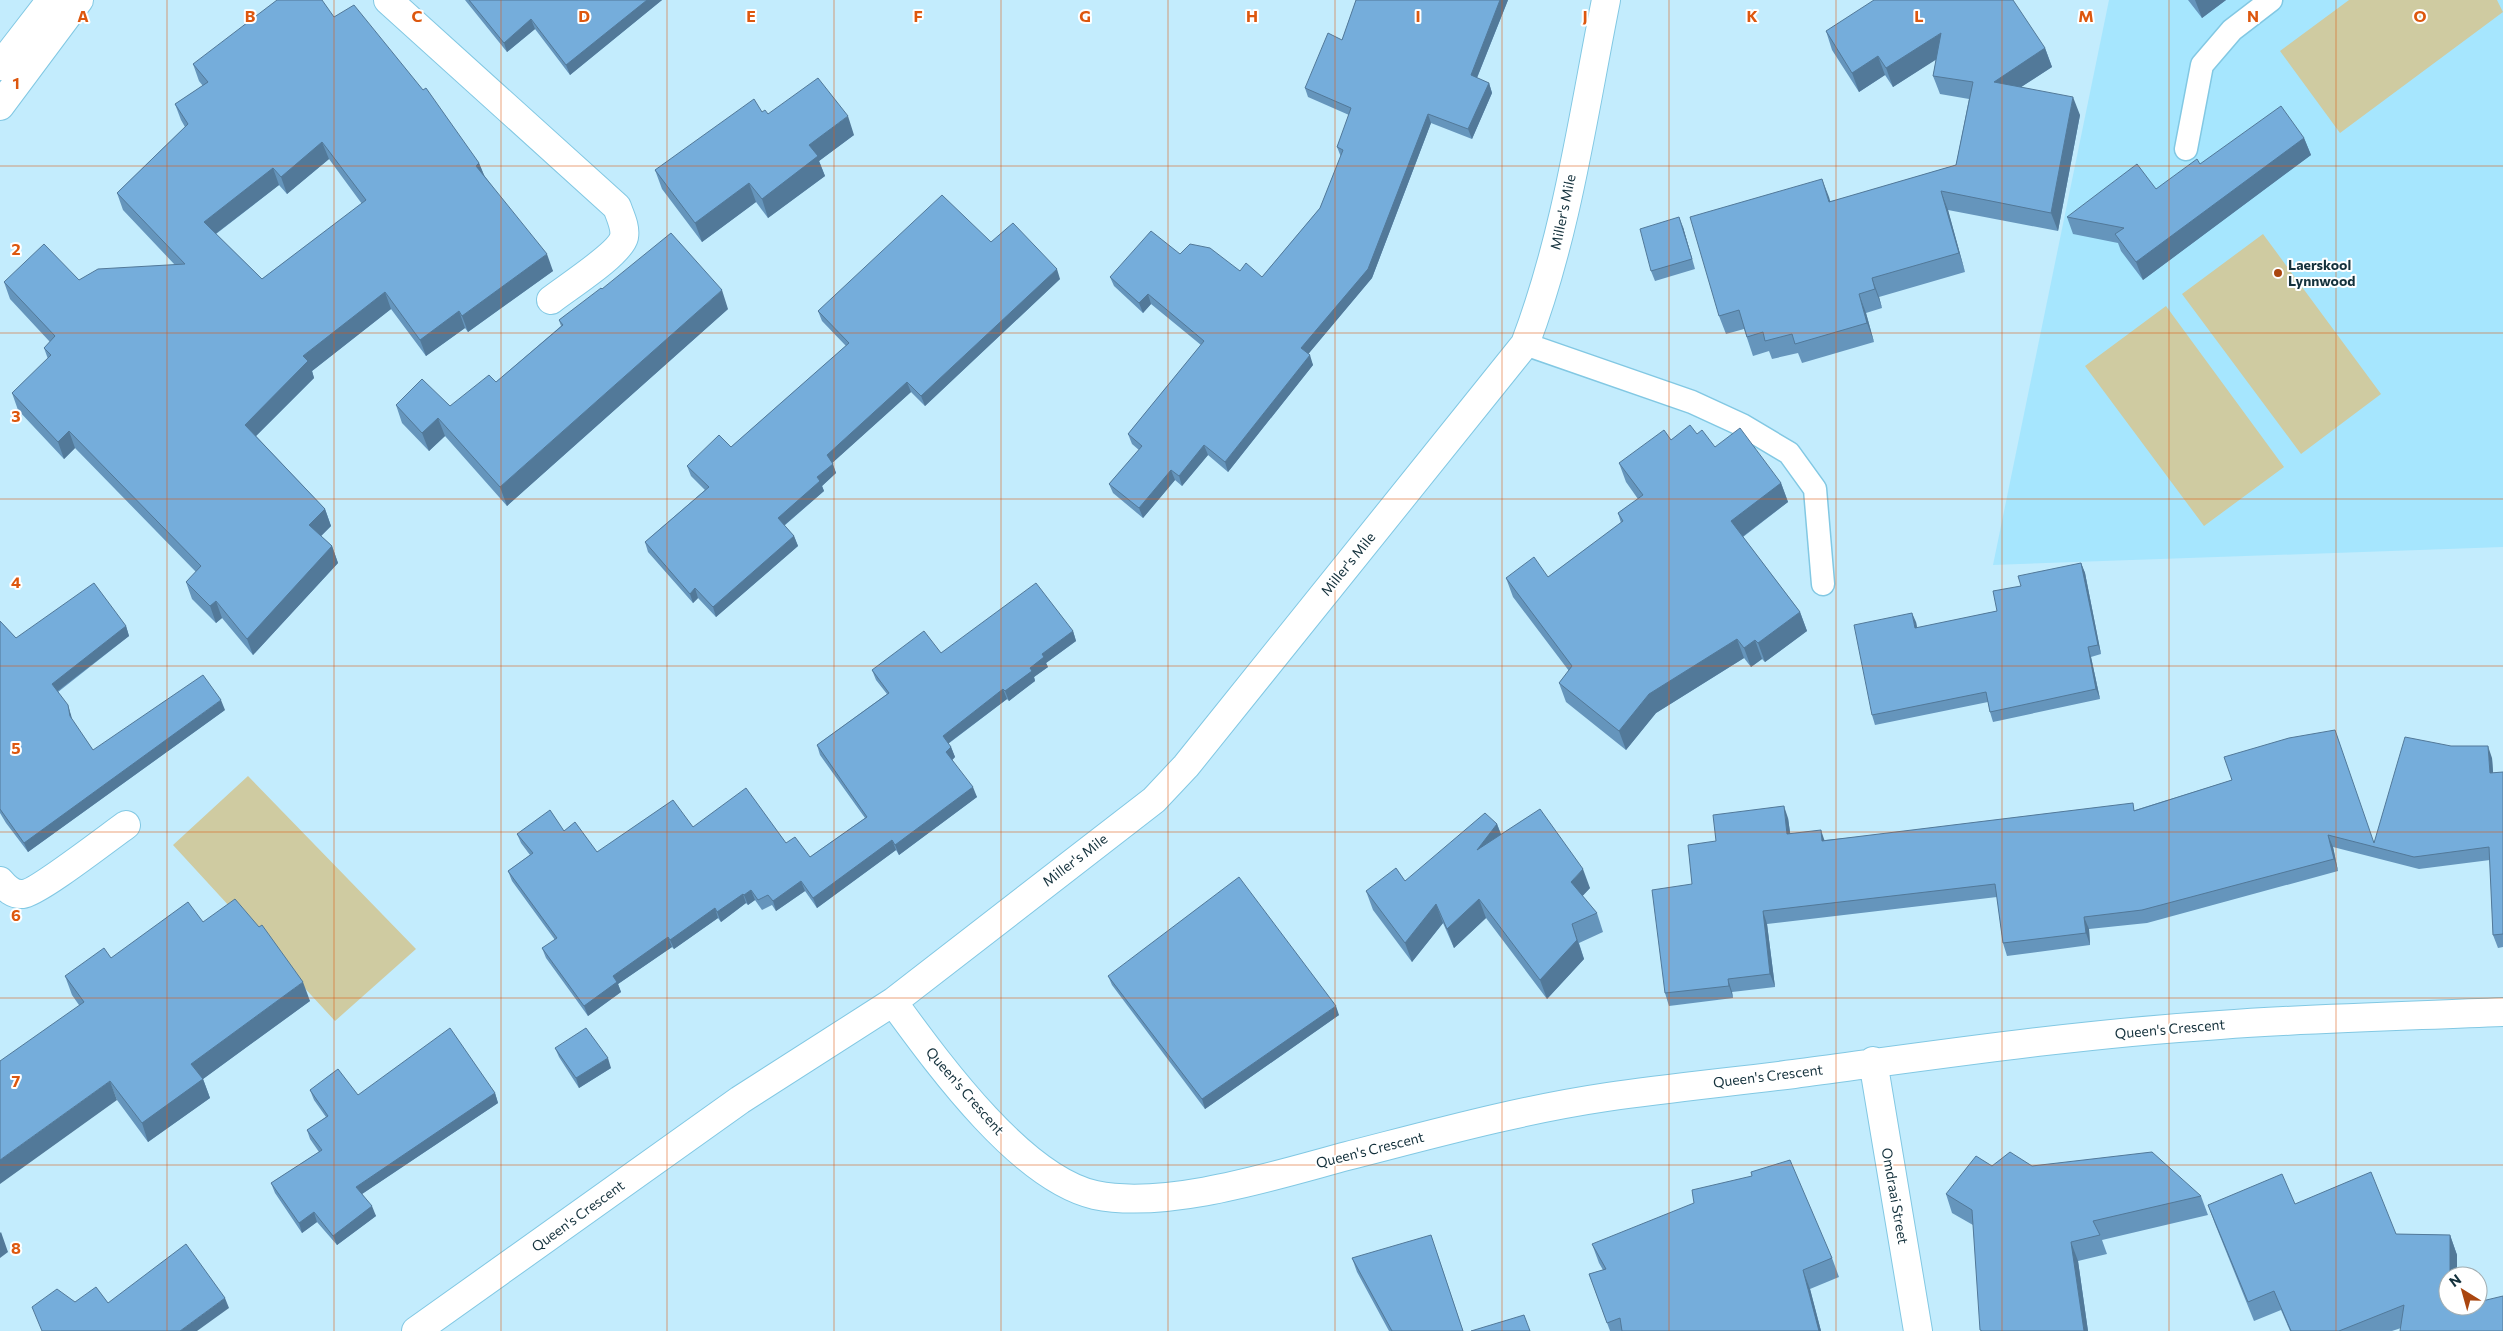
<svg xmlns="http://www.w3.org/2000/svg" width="2503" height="1331" font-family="Commissioner,sans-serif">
<rect width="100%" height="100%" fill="#c3ecfd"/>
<!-- built -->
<path fill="#a6e6fe" d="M2109 0H2503V547L1993 565Z"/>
<!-- pitch -->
<path fill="#cfcba1" d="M2349 0H2497L2503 12 2340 133 2280 51Z
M2263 234 2381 394 2301 454 2182 294Z
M2166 306 2284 467 2204 526 2085 366Z
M248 776 416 949 335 1021 173 845Z"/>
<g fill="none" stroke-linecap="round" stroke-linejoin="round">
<defs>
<path id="service" d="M2186 149 2202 65 2232 30 2271 0
M1525 344 1692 402 1742 425 1789 453 1815 489 1823 584"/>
<path id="minor" d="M388 0 617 207C620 216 626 227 624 237 620 254 566 288 551 300
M0 66 51 0
M0 106 79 0
M0 881C6 888 13 895 23 894 37 893 109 837 126 825
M893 1002C937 1062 1020 1178 1095 1195 1167 1210 1276 1175 1347 1156 1433 1134 1519 1110 1607 1097 1669 1088 1731 1082 1794 1074 1936 1055 2077 1034 2220 1025 2314 1018 2409 1016 2503 1012
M1873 1061 1918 1331
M416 1331 740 1100 893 1002 1154 800 1186 766 1525 344C1567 234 1583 115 1606 0"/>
</defs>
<!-- service casing -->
<use href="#service" stroke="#82c8e3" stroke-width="25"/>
<!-- minor casing -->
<use href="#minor" stroke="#82c8e3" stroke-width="30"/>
<!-- service -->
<use href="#service" stroke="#fff" stroke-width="22"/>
<!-- minor -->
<use href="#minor" stroke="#fff" stroke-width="28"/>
</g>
<!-- wall -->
<path fill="#6595bc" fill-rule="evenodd" d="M465 0H662L570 75 535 29 507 52Z
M1356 0H1508L1477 78 1489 83 1492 93 1472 139 1431 123 1372 278 1308 354 1313 365 1228 472 1208 455 1182 486 1175 480 1143 518 1113 493 1109 484 1139 450 1132 444 1128 434 1201 345 1151 304 1143 313 1114 286 1110 277 1180 254 1262 277 1320 208 1341 157 1337 147 1349 115 1308 97 1305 88 1342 40Z
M2188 0H2226L2202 18Z
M334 17 479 163 484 175 553 271 468 332 465 328 426 356 391 309 312 371 314 378 256 436 325 509 331 526 321 536 332 546 338 563 253 655 222 618 216 623 192 599 186 582 196 572 75 448 64 459 18 410 12 393 48 359 44 348 50 342 10 299 4 282 79 280 175 265 123 210 117 193 185 127 181 120 175 104 203 86 199 81 193 64ZM329 159 362 204 262 279 216 234 279 185 287 194Z
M1826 31 2045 48 2052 67 2021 87 2080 115 2058 231 1948 210 1965 272 1879 297 1882 308 1866 313 1874 342 1802 363 1798 353 1772 359 1769 351 1753 356 1744 329 1726 334 1719 316 1830 202 1956 165 1969 99 1940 94 1933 76 1936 59 1893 87 1885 75 1859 92 1832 50Z
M762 112 854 135 819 161 825 176 768 218 756 202 702 242 662 189 655 170Z
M2304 138 2311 155 2143 280 2121 251 2118 243 2073 234 2067 217 2156 189 2200 164Z
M1683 227 1695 269 1655 281 1651 271Z
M991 242 1060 279 925 406 911 392 832 463 836 473 822 486 824 491 784 526 794 536 798 546 716 617 698 598 693 603 648 552 645 542 705 490 691 476 687 466 731 447 846 346 822 321 818 311Z
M602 289 728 309 507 506 445 436 429 451 402 423 396 405 450 406 496 382 561 326 559 320Z
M1697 434 1715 447 1781 483 1788 502 1743 537 1800 612 1807 631 1765 662 1762 659 1751 667 1744 658 1656 713 1626 750 1566 702 1559 683 1569 671 1513 597 1506 578 1548 577 1621 523 1618 513 1638 499 1626 482 1619 463 1671 440Z
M2081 563 2085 573 2101 654 2091 657 2100 699 1993 722 1990 712 1988 702 1875 725 1872 715 1916 622 1917 628 1997 611 2021 586Z
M0 621 16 638 126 626 129 636 58 692 71 715 72 720 93 750 225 710 28 852 6 823 0 813Z
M1073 631 1076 641 1046 663 1048 667 1034 677 1035 681 1009 701 1007 699 948 744 951 747 955 757 952 760 977 797 899 855 896 850 817 908 805 891 776 911 772 905 762 910 755 900 748 905 746 903 721 922 718 918 674 949 672 947 618 984 621 992 588 1016 546 958 542 948 555 940 512 881 508 871 530 855 521 843 517 834 564 831 597 852 693 827 786 843 810 857 865 818 820 755 817 745 887 694 876 680 872 670 941 653Z
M2492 758 2493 773 2503 772V947L2498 948 2493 935 2490 860 2419 869 2333 847 2338 871 2147 923 2089 929 2090 945 2007 956 2003 943 1997 897 1767 924 1775 987 1732 992 1733 998 1669 1006 1665 993 1692 884 1716 841 1788 818 1790 833 1825 840 2135 810 2232 780 2374 843Z
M1497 824 1501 834 1590 888 1582 896 1597 913 1603 932 1579 943 1584 959 1547 999 1486 918 1454 948 1443 923 1412 962 1373 910 1366 891 1405 881Z
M203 922 310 1001 203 1079 210 1098 148 1142 117 1100 79 1005 72 995 65 976Z
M1108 976 1339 1015 1205 1109 1112 985Z
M555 1048 611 1068 579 1088 559 1057Z
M310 1090 358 1095 495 1093 498 1103 362 1194 376 1216 337 1245 317 1222 302 1233 275 1193 271 1183 319 1152 310 1139 307 1130 326 1117 314 1100Z
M1992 1166H2032L2201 1196 2208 1215 2102 1240 2107 1254 2078 1261 2088 1331H1981L1973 1225 1952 1213 1946 1194Z
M2295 1204 2396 1234 2450 1235 2457 1255 2401 1328 2392 1331H2290L2281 1310 2254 1321 2215 1224 2208 1205Z
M1592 1244 1832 1258 1839 1277 1810 1289 1821 1331H1610L1589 1274 1603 1270 1599 1263Z
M1436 1250 1463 1331H1389L1357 1272 1352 1258Z"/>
<!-- shaded-wall -->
<path fill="#527999" d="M647 0H662L570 75 566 65Z
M1500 0H1508L1474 85 1471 75Z
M2195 0H2226L2202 18Z
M531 19 535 29 507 52 504 43Z
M1941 33 1948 52 1893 87 1886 68Z
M2045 48 2052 67 2001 100 1994 82Z
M1878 56 1885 75 1859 92 1852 73Z
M1489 83 1492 93 1472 139 1468 129Z
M2073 97 2080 115 2058 231 2051 213Z
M1428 114 1431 123 1372 278 1305 358 1301 348Z
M848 116 854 135 819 161 825 176 768 218 762 199 809 145Z
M2304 138 2311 155 2143 280 2136 262Z
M322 142 329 159 287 194 281 177Z
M479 163 486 180 476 166Z
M273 168 279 185 210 238 204 222Z
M1822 179 1829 197 1836 221 1829 202Z
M749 183 756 202 702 242 695 223Z
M1941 191 1948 210 1965 272 1959 253Z
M1679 217 1683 227 1695 269 1692 259Z
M547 254 553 271 468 332 462 316Z
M1057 269 1060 279 925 406 921 396Z
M1872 278 1879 297 1882 308 1875 289Z
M722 290 728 309 507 506 500 487Z
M385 292 391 309 312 371 314 378 251 441 245 425 303 356Z
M1148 294 1151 304 1143 313 1139 303Z
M1859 294 1866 313 1874 342 1867 323Z
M459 311 465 328 426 356 420 340Z
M1310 355 1313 365 1228 472 1225 462Z
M907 382 911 392 830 465 827 455Z
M438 418 445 436 429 451 422 433Z
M69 431 75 448 64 459 58 442Z
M1204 445 1208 455 1182 486 1179 476Z
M833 464 836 473 822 486 824 491 781 528 778 518 817 477Z
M1171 470 1175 480 1143 518 1139 508Z
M1781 483 1788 502 1738 540 1731 521Z
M325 509 331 526 315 542 309 525Z
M794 536 798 546 716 617 713 607Z
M332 546 338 563 253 655 247 639Z
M2081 563 2085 573 2101 654 2098 645Z
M695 588 698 598 693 603 690 594Z
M216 601 222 618 216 623 210 606Z
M1800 612 1807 631 1765 662 1758 643Z
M1912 613 1916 622 1919 638 1915 628Z
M126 626 129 636 55 693 52 684Z
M1073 631 1076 641 1046 663 1048 667 1034 677 1035 681 1009 701 1005 691 1042 654Z
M1737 639 1744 658 1656 713 1626 750 1619 731 1649 694Z
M1755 640 1762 659 1751 667 1744 648Z
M2088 647 2091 657 2100 699 2096 689Z
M1003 689 1007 699 946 745 943 736Z
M221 700 225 710 28 852 24 843Z
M68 705 71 715 73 726 70 716Z
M2488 746 2492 758 2494 785 2490 773Z
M951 747 955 757 950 762 946 752Z
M973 787 977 797 899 855 895 845Z
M1784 806 1788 818 1792 846 1787 834Z
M1497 824 1504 843 1477 850Z
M1821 830 1825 842 1822 841Z
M2328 835 2333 847 2338 871 2334 859Z
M892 840 896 850 817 908 813 898Z
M1583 869 1590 888 1578 901 1571 882Z
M801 881 805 891 776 911 773 901Z
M751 890 755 900 748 905 744 895Z
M743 894 746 903 721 922 717 912Z
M1479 899 1486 918 1454 948 1447 929Z
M1436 904 1443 923 1412 962 1405 943Z
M715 908 718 918 674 949 670 940Z
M1763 911 1767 924 1775 987 1770 974Z
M2084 917 2089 929 2090 945 2086 933Z
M1572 924 1584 959 1547 999 1540 980Z
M668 937 672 947 618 984 621 992 588 1016 584 1006 613 976Z
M1728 979 1732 992 1733 998 1729 986Z
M303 982 310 1001 203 1079 210 1098 148 1142 142 1123 191 1064Z
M1336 1006 1339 1015 1205 1109 1202 1099Z
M608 1058 611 1068 579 1088 576 1078Z
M110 1081 117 1100 0 1184V1160Z
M495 1093 498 1103 359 1196 356 1187Z
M372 1206 376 1216 337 1245 333 1236Z
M314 1212 317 1222 302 1233 299 1223Z
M1 1232 8 1252 0 1258V1233Z
M2450 1235 2457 1255V1276H2450Z
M2071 1242 2078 1261 2088 1331H2084Z
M1803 1270 1810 1289 1821 1331H1819Z
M225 1298 229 1308 197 1331H180Z"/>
<!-- building -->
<path fill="#75addb" stroke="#527999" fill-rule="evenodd" d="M277 0H322L334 17 354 5 423 90 426 88 479 163 476 166 547 254 462 316 459 311 420 340 385 292 303 356 308 361 245 425 325 509 309 525 332 546 247 639 216 601 210 606 186 582 201 566 69 431 58 442 12 393 51 355 44 348 55 336 4 282 44 244 79 280 98 269 185 264 117 193 188 124 175 104 208 82 193 64ZM322 142 366 200 262 279 204 222 273 168 281 177Z
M469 0H647L566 65 531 19 504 43Z
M1356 0H1500L1471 75 1489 83 1468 129 1428 114 1368 269 1301 348 1310 355 1225 462 1204 445 1179 476 1171 470 1139 508 1109 484 1142 446 1128 434 1204 341 1148 294 1139 303 1110 277 1151 231 1180 254 1190 244 1210 248 1240 271 1246 263 1262 277 1320 208 1343 150 1337 147 1351 108 1305 88 1328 33 1342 40Z
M1874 0H2013L2045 48 1994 82 2073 97 2051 213 1941 191 1959 253 1872 278 1875 289 1859 294 1867 323 1795 344 1792 334 1765 341 1763 332 1747 337 1739 310 1719 316 1690 217 1822 179 1829 202 1956 165 1973 82 1933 76 1941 33 1886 68 1878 56 1852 73 1826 31Z
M818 78 848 116 809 145 818 156 762 199 749 183 695 223 655 170 754 99 762 112 765 110 768 114Z
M2281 106 2304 138 2136 262 2115 234 2124 228 2067 217 2137 164 2156 189 2197 159 2200 164Z
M942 195 991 242 1013 223 1057 269 921 396 907 382 827 455 833 464 817 477 820 481 778 518 794 536 713 607 695 588 690 594 645 542 709 487 687 466 719 435 731 447 849 343 818 311Z
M1679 217 1692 259 1651 271 1640 229Z
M671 233 722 290 500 487 438 418 422 433 396 405 422 379 450 406 489 375 496 382 563 325 559 320 601 288 602 289Z
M1690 425 1697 434 1702 430 1715 447 1740 428 1781 483 1731 521 1800 612 1758 643 1755 640 1744 648 1737 639 1649 694 1619 731 1559 683 1572 666 1506 578 1534 557 1548 577 1623 521 1618 513 1643 495 1619 463 1664 430 1671 440Z
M2081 563 2098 645 2088 647 2096 689 1990 712 1986 692 1872 715 1854 625 1912 613 1915 628 1997 611 1993 591 2021 586 2018 576Z
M94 583 126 626 52 684 68 705 70 716 93 750 203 675 221 700 24 843 0 809V621L16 638Z
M1036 583 1073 631 1042 654 1044 657 1030 668 1032 671 1005 691 1003 689 943 736 951 747 946 752 973 787 895 845 892 840 813 898 801 881 773 901 768 895 758 900 751 890 744 895 743 894 717 912 715 908 670 940 668 937 613 976 617 982 584 1006 542 948 557 938 508 871 533 853 517 834 550 810 564 831 575 822 597 852 673 800 693 827 746 788 786 843 795 837 810 857 867 817 817 745 889 693 872 670 924 631 941 653Z
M2335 730 2374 843 2405 737 2451 746H2488L2490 773 2503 772V934L2493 935 2489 847 2414 857 2328 835 2334 859 2142 910 2084 917 2086 933 2003 943 1995 884 1763 911 1770 974 1728 979 1729 986 1665 993 1652 890 1692 884 1688 845 1716 841 1713 815 1784 806 1787 834 1821 830 1822 841 2133 803 2134 811 2232 780 2224 757 2289 738Z
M1540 809 1583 869 1571 882 1597 913 1572 924 1577 940 1540 980 1479 899 1447 929 1436 904 1405 943 1366 891 1396 868 1405 881 1485 813 1497 824 1477 850Z
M1239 877 1336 1006 1202 1099 1108 976Z
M235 899 259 927 262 925 303 982 191 1064 203 1079 142 1123 110 1081 0 1160V1061L84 1002 65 976 104 948 111 958 188 902 203 922Z
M450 1028 495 1093 356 1187 372 1206 333 1236 314 1212 299 1223 271 1183 322 1150 307 1130 328 1116 310 1090 338 1069 358 1095Z
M586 1028 608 1058 576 1078 555 1048Z
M2010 1152 2032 1166 2152 1152 2201 1196 2093 1221 2100 1235 2071 1242 2084 1331H1982L1980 1330 1972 1210 1946 1194 1976 1156 1992 1166Z
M1790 1160 1832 1258 1803 1270 1819 1331H1622L1620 1318 1607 1323 1589 1274 1606 1269 1592 1244 1694 1203 1692 1190 1752 1176 1751 1172Z
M2371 1172 2396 1234 2450 1235V1276H2448V1306H2451V1308L2459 1306H2478V1302L2503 1296V1331H2400L2404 1305 2339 1331H2291L2274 1291 2248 1302 2208 1205 2282 1174 2295 1204Z
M1431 1235 1463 1331H1392L1352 1258Z
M186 1244 225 1298 180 1331H42L32 1307 57 1289 75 1302 96 1287 108 1303Z
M1524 1315 1530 1331H1471Z"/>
<!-- grid -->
<path fill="none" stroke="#dd570e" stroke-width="1" stroke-opacity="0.55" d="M167 0V1331M334 0V1331M501 0V1331M667 0V1331M834 0V1331M1001 0V1331M1168 0V1331M1335 0V1331M1502 0V1331M1669 0V1331M1836 0V1331M2002 0V1331M2169 0V1331M2336 0V1331M0 166H2503M0 333H2503M0 499H2503M0 666H2503M0 832H2503M0 998H2503M0 1165H2503"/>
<!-- markers -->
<circle fill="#aa460f" stroke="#fff" stroke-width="2" cx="2278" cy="273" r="5"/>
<g text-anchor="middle" stroke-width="4" stroke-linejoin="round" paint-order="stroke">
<!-- street labels -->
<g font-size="14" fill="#14313c" stroke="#fff">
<text transform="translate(1563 212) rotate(-78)" y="5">Miller's Mile</text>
<text transform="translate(1348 564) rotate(-51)" y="5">Miller's Mile</text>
<text transform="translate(1075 860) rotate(-37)" y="5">Miller's Mile</text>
<text transform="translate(2170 1029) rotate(-5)" y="5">Queen's Crescent</text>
<text transform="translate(1768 1076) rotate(-7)" y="5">Queen's Crescent</text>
<text transform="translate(965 1091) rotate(49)" y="5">Queen's Crescent</text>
<text transform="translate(1370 1150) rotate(-14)" y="5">Queen's Crescent</text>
<text transform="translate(1895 1196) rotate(80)" y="5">Omdraai Street</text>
<text transform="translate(578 1216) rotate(-36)" y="5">Queen's Crescent</text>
</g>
<!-- poi labels -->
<g font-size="14" font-weight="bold" fill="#14313c" stroke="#fff" text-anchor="start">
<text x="2288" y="270">Laerskool<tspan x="2288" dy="16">Lynnwood</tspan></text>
</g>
</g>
<g font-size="16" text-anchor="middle" font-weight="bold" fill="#dd570e" stroke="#fff" stroke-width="4" stroke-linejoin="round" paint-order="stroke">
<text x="83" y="22">A</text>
<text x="250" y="22">B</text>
<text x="417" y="22">C</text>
<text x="584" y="22">D</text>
<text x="751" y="22">E</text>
<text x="918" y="22">F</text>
<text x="1085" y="22">G</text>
<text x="1252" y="22">H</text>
<text x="1418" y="22">I</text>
<text x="1585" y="22">J</text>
<text x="1752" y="22">K</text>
<text x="1919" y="22">L</text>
<text x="2086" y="22">M</text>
<text x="2253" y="22">N</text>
<text x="2420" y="22">O</text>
<text x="16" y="89">1</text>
<text x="16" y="255">2</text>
<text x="16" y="422">3</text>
<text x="16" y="588">4</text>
<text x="16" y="754">5</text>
<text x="16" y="921">6</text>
<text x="16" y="1087">7</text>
<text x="16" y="1254">8</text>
</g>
<!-- north arrow -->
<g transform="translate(2463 1291) rotate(323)"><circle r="24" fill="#ffffff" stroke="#a1adb1"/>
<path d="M0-4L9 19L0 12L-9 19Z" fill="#aa460f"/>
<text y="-8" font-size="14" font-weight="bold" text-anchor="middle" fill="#14313c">N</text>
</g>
</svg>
